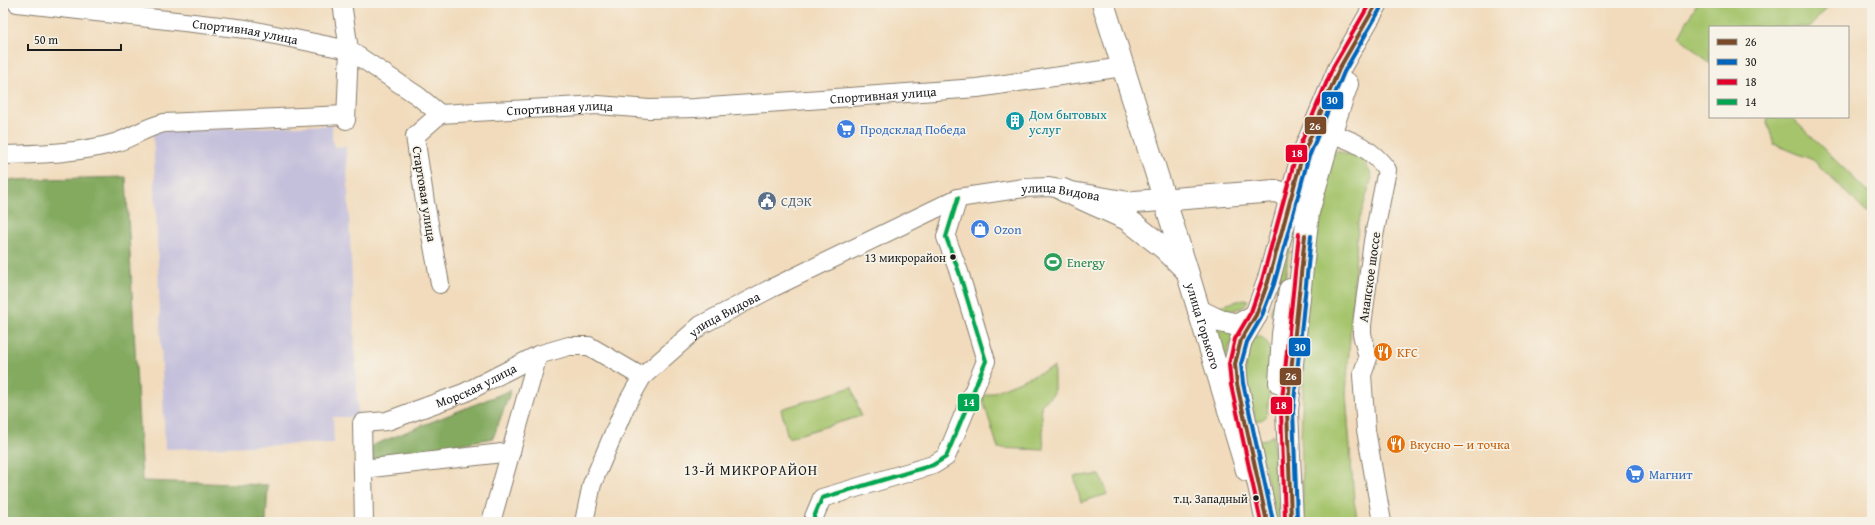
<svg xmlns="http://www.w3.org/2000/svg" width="1875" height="525" font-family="'Gentium Book Plus',serif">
<rect width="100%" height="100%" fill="#f7f3e8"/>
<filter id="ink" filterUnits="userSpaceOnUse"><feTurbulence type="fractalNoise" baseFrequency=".025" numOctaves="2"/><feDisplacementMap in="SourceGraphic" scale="8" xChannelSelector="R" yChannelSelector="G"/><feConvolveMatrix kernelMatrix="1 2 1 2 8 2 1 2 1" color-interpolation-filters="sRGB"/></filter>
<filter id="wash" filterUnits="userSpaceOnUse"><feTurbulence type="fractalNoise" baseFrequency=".012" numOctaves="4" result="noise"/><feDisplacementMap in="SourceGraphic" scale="16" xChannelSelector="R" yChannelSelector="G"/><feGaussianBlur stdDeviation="0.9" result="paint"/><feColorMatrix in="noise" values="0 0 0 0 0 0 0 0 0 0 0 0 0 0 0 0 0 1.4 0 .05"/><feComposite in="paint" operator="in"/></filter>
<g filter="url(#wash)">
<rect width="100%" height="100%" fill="#f1dbbc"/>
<!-- industrial -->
<path fill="#c4c0db" d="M332 125V139L335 147 346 146 358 417H333L334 443 165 449 153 131Z"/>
<!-- green -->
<path fill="#a5c46c" stroke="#607044" d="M1697 3H1831L1810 27H1710V64L1679 36Z
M1768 117H1791L1872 196V218L1813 160 1774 144 1767 122Z
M1337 151 1364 160 1372 177 1358 225 1346 394 1354 501 1358 522H1304L1301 437 1307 284 1320 207 1331 158Z
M1314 152 1288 257 1280 328 1275 319 1270 312 1277 294 1284 251Z
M1245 299 1248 300 1244 307 1234 310 1219 309 1220 306Z
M1211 321 1236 329 1224 362Z
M1259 336C1265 339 1269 344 1270 350 1272 357 1269 411 1266 416 1264 420 1260 420 1256 421L1244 376 1251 338Z
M1054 367V393L1041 405 1044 450 998 448 982 397Z
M852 387 861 416 788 438 781 409Z
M1273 435 1275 482 1282 522H1277L1258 440 1267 439Z
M1100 475 1108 494 1081 502 1074 476Z"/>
<!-- forest -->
<path fill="#84aa60" stroke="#50633e" d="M126 177 142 481 268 485 266 522H3V180Z
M511 390 493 438 372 461 371 446Z"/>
</g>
<g filter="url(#ink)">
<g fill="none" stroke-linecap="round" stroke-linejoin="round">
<defs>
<g id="minor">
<path id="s1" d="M17 3 246 29 349 50 418 96 440 114 598 105 649 109 695 108 977 88 1123 67"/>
<path d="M342 3 349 50 346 120"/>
<path d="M1330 134C1352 139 1374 151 1387 170L1373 241 1362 325V334L1368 358 1362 375 1366 430 1382 522"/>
<path d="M3 155C41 154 82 153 118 142 134 136 147 127 164 123L346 115"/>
<path d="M440 284 425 202 415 136 440 114"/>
<path d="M363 469 511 452"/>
<path id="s2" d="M364 522 362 423 387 421 464 393 538 355 569 346H589L642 377"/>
<path d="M491 522 538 355"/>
<path id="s3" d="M584 522 592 484 625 407 642 377 701 325 772 288 958 198 1024 188 1049 187 1135 202"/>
<path d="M815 522 814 517 822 498 933 465 946 457 986 361 959 272 946 237 958 198"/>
</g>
<g id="major">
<path id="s4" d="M1103 3 1187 271 1247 470"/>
<path d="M1063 190 1127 219 1164 248 1185 269"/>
<path d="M1135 202 1275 191C1287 194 1298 200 1299 213"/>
<path d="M1199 311 1220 321 1238 325 1256 315"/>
<path d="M1280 383 1283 334 1290 290"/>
</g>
<path id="highway" d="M1267 522 1237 384 1235 364 1241 340 1256 315 1268 282 1302 157 1339 69 1377 3
M1292 522 1287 411 1308 212 1330 134 1347 84"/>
</defs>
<!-- minor casing -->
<use href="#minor" stroke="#867c6c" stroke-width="20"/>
<!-- major casing -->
<use href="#major" stroke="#867c6c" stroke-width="24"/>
<!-- highway casing -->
<use href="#highway" stroke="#867c6c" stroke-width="24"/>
<!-- minor -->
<use href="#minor" stroke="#fff" stroke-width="18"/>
<!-- major -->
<use href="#major" stroke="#fff" stroke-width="22"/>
<!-- highway -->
<use href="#highway" stroke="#fff" stroke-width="22"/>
<defs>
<path id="bus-1" d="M1291 518 1287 411 1305 235
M1267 522 1237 384 1235 364 1241 340 1256 315 1268 282 1302 157 1339 69 1377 3"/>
<path id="bus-2" d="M1297 518 1293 411 1311 236
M1273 521 1243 383 1241 364 1247 342 1261 318 1274 284 1308 159 1344 72 1382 6"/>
<path id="bus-3" d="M1285 518 1281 410 1299 234
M1261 522 1231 385 1229 364 1235 339 1251 312 1262 280 1296 155 1333 67 1370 3"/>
<path id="bus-4" d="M815 522 814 517 822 498 933 465 946 457 986 361 959 272 946 237 958 198"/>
</defs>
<!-- bus-1 casing -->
<use href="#bus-1" stroke="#f7f3e8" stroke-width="7"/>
<!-- bus-2 casing -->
<use href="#bus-2" stroke="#f7f3e8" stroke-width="7"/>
<!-- bus-3 casing -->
<use href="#bus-3" stroke="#f7f3e8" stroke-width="7"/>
<!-- bus-4 casing -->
<use href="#bus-4" stroke="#f7f3e8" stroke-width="7"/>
<!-- bus-1 -->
<use href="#bus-1" stroke="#7a4b2a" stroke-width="4"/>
<!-- bus-2 -->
<use href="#bus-2" stroke="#0065bd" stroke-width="4"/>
<!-- bus-3 -->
<use href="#bus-3" stroke="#e4002b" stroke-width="4"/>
<!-- bus-4 -->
<use href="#bus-4" stroke="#00a651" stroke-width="4"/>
</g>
</g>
<!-- icons -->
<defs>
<symbol id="building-disc" viewBox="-11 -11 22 22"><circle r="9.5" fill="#0f9aa8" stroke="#f7f3e8"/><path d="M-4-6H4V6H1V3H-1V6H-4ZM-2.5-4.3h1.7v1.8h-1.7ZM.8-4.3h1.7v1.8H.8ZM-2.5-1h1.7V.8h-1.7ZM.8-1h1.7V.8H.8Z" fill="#fff"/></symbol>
<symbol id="supermarket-disc" viewBox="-11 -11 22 22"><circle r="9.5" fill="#3f7fe0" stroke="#f7f3e8"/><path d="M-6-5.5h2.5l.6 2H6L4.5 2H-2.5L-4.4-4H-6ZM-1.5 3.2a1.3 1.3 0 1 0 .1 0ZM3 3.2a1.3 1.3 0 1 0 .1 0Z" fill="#fff"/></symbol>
<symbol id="civic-disc" viewBox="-11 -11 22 22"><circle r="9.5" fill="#5c6f8a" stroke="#f7f3e8"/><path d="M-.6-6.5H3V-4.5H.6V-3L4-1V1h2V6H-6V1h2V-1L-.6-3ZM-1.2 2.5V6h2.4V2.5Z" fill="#fff"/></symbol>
<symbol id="shop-disc" viewBox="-11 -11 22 22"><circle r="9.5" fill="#3f7fe0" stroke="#f7f3e8"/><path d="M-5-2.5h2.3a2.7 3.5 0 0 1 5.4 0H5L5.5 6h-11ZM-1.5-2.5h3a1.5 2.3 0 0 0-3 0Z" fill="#fff"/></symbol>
<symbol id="stadium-disc" viewBox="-11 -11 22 22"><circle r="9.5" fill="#2e9e5b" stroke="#f7f3e8"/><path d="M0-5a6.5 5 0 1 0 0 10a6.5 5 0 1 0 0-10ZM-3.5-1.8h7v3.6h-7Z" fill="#fff"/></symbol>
<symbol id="restaurant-disc" viewBox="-11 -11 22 22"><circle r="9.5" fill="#e8710a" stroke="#f7f3e8"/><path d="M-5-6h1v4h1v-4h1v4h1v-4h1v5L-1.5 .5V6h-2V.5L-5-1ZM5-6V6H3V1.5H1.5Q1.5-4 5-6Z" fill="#fff"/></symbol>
</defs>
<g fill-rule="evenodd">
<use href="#building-disc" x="1004" y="110" width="22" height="22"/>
<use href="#supermarket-disc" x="835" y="118" width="22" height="22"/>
<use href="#civic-disc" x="756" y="190" width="22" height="22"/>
<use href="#shop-disc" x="969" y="218" width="22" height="22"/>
<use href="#stadium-disc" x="1042" y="251" width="22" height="22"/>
<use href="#restaurant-disc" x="1372" y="341" width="22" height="22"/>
<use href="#restaurant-disc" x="1385" y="433" width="22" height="22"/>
<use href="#supermarket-disc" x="1624" y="463" width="22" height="22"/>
</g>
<!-- markers -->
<g fill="#1c1c1c" stroke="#f7f3e8" stroke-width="1.5">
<circle cx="953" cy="257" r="3.5"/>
<circle cx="1256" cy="498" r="3.5"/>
</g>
<g text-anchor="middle" stroke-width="3.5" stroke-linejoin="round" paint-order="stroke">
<!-- bus labels -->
<g font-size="12" fill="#1c1c1c" stroke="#f7f3e8" text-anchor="end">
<text x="946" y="262">13 микрорайон</text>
<text x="1248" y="503">т.ц. Западный</text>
</g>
<!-- street labels -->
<g font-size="13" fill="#1c1c1c" stroke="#f7f3e8">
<text dy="5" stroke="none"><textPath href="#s1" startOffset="230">Спортивная улица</textPath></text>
<text dy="5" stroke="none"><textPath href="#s1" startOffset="891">Спортивная улица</textPath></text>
<text dy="5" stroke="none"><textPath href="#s1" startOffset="567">Спортивная улица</textPath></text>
<text dy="5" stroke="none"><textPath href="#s3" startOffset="626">улица Видова</textPath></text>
<text transform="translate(425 194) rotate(81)" y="5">Стартовая улица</text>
<text transform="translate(1369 277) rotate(-82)" y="5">Анапское шоссе</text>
<text dy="5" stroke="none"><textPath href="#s3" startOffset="261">улица Видова</textPath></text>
<text dy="5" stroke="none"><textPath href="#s4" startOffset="338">улица Горького</textPath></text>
<text dy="5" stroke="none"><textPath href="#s2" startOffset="220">Морская улица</textPath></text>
</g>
<!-- culture labels -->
<g font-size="13" fill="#0d838f" stroke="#f7f3e8" text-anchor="start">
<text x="1029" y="119">Дом бытовых<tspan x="1029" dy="15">услуг</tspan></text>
</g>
<!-- shop labels -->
<g font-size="13" fill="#366cbe" stroke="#f7f3e8" text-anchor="start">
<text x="860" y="134">Продсклад Победа</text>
<text x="994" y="234">Ozon</text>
<text x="1649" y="479">Магнит</text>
</g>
<!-- service labels -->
<g font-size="13" fill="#4e5e75" stroke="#f7f3e8" text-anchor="start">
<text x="781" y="206">СДЭК</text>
</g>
<!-- leisure labels -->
<g font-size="13" fill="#27864d" stroke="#f7f3e8" text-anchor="start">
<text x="1067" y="267">Energy</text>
</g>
<!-- food labels -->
<g font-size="13" fill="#c56008" stroke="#f7f3e8" text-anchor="start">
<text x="1397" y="357">KFC</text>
<text x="1410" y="449">Вкусно — и точка</text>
</g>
<!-- neighbourhood labels -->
<g font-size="14" letter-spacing="1" fill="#1c1c1c" stroke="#f7f3e8">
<text x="751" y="475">13-Й МИКРОРАЙОН</text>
</g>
</g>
<g stroke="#f7f3e8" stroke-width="1.5">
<rect x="1321" y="91" width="23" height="19" rx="4" fill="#0065bd"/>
<rect x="1304" y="116" width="23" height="19" rx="4" fill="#7a4b2a"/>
<rect x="1285" y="144" width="23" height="19" rx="4" fill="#e4002b"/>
<rect x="1288" y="337" width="23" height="20" rx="4" fill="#0065bd"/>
<rect x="1279" y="367" width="23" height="19" rx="4" fill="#7a4b2a"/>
<rect x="957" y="393" width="23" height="19" rx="4" fill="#00a651"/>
<rect x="1270" y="396" width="23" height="19" rx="4" fill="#e4002b"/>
</g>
<g font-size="11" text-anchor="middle" font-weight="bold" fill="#fff">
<text x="1332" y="104">30</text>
<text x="1315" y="130">26</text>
<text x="1297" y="157">18</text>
<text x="1300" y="351">30</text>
<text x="1291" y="380">26</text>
<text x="969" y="406">14</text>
<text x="1281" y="409">18</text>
</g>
<!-- margin -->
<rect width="1875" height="525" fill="none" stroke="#f7f3e8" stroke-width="16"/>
<!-- legend -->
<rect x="1709" y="26" width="140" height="92" fill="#f7f3e8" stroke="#9f9d96"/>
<rect x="1717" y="39" width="20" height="6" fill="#7a4b2a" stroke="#9f9d96"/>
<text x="1745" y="46" font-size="12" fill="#1c1c1c">26</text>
<rect x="1717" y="59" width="20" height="6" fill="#0065bd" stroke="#9f9d96"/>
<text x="1745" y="66" font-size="12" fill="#1c1c1c">30</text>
<rect x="1717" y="79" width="20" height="6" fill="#e4002b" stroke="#9f9d96"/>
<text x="1745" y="86" font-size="12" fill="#1c1c1c">18</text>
<rect x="1717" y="99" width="20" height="6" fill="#00a651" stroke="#9f9d96"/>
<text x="1745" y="106" font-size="12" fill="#1c1c1c">14</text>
<!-- scale -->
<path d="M28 44v6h93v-6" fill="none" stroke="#1c1c1c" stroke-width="2"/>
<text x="34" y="44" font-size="12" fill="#1c1c1c" stroke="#f7f3e8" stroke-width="3" paint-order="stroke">50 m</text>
</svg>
